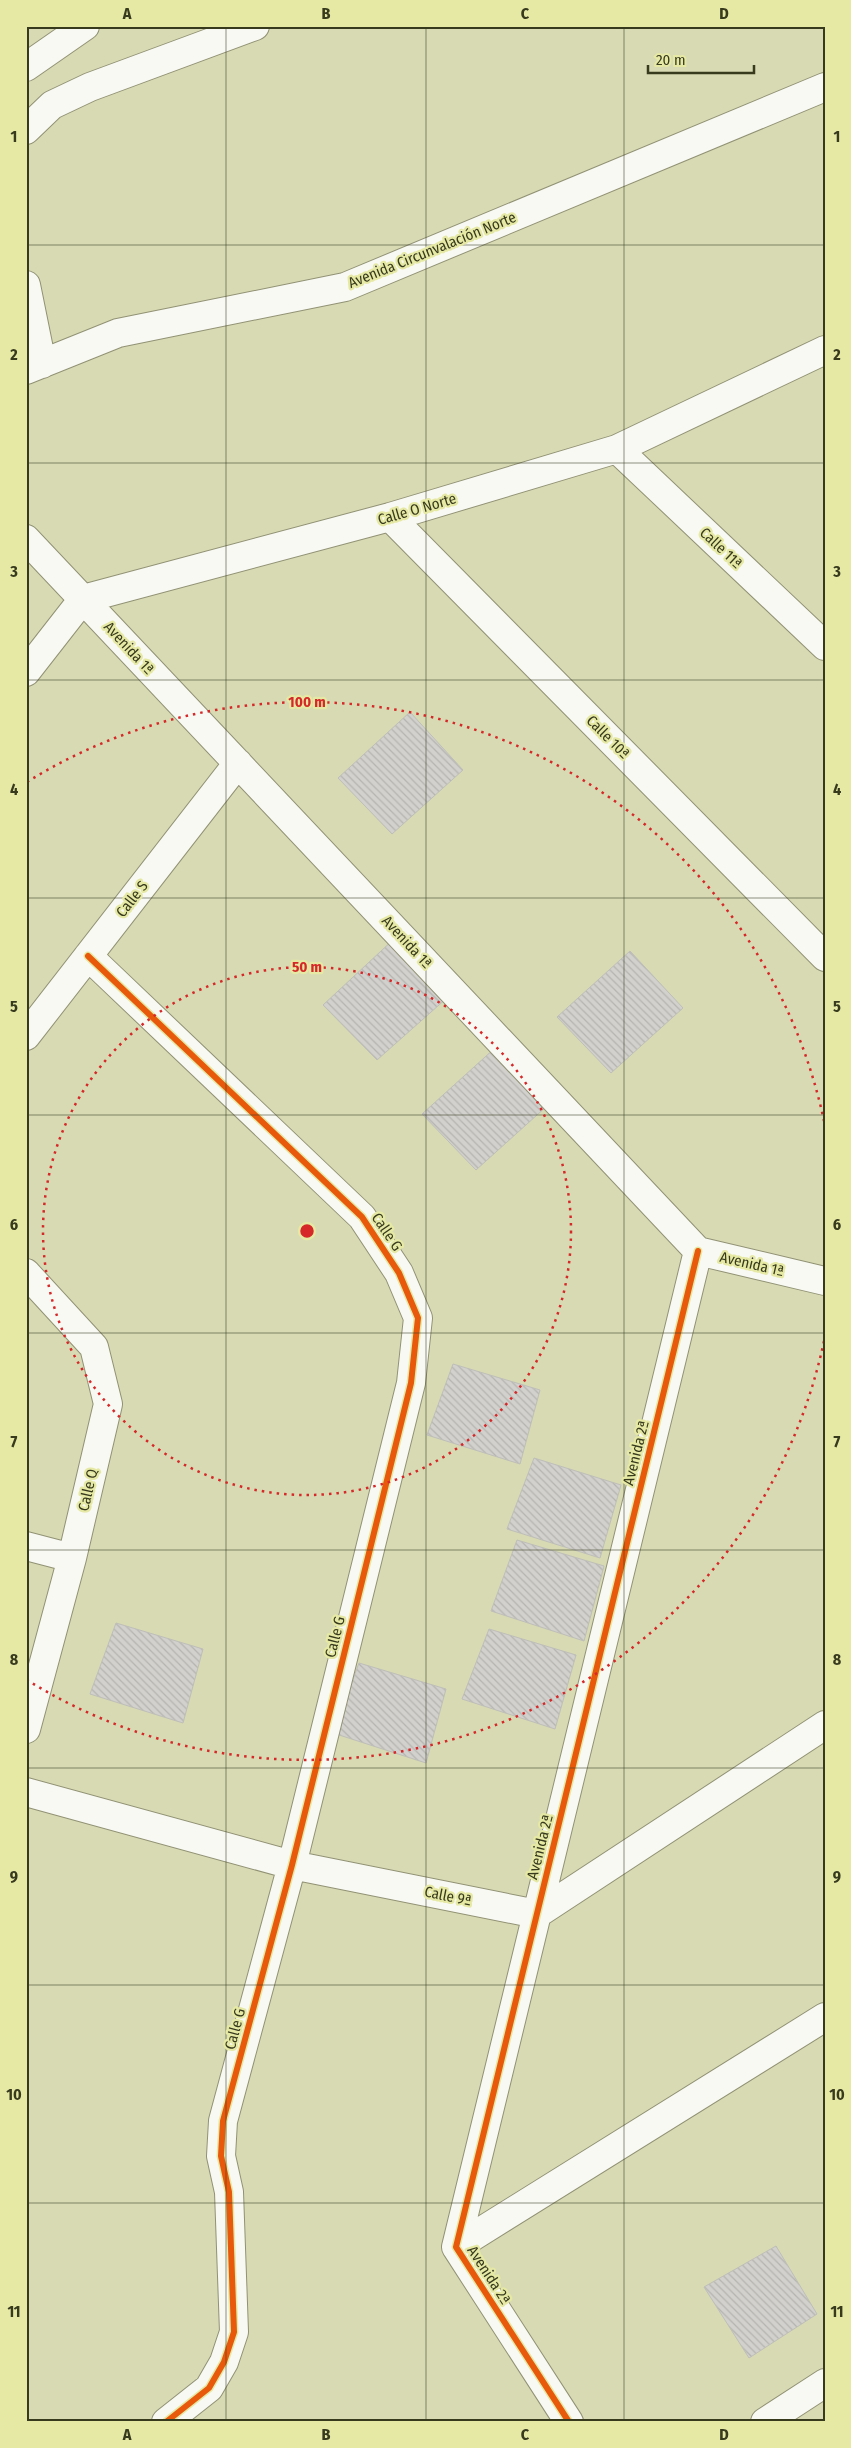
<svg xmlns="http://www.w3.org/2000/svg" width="851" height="2448" font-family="'Fira Sans Condensed',sans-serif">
<defs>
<pattern id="building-back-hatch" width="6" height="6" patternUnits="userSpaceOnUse" patternTransform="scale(1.25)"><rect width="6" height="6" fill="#d2d1ce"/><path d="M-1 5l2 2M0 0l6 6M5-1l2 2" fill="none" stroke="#b5b4b0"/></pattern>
</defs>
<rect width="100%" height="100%" fill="#d7dab3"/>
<!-- building -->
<path fill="url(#building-back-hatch)" stroke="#bfbeb8" d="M410 712 463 770 392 834 338 778Z
M395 938 448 997 377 1060 323 1005Z
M630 951 683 1008 611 1073 557 1017Z
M495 1048 547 1106 476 1170 422 1114Z
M453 1364 540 1390 520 1464 427 1435Z
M534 1458 621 1485 600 1558 507 1529Z
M517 1540 604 1566 584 1641 491 1611Z
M116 1623 203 1649 183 1723 90 1694Z
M489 1629 576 1655 555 1729 462 1699Z
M359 1663 446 1689 426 1763 333 1733Z
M776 2246 817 2314 749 2358 704 2287Z"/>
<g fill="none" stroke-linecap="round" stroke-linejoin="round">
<defs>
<path id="street" d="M26 67 85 26
M26 130 52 105 90 87 255 26
M26 285 42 364
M26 370 118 333 345 287 825 87
M617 449 825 646
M390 517 825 957
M26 539 698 1251 825 1281
M26 672 83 599 390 517 617 449 825 350
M88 956 362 1217 399 1273 418 1318 411 1383 292 1865 223 2121 221 2156 229 2192 234 2332 224 2362 209 2388 166 2422
M26 1036 238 763
M26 1273 94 1347 108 1404 72 1558 26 1729
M26 1546 72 1558
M26 1792 292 1865 537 1914 825 1725
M456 2247 825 2017
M569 2422 456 2247 698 1251
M765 2422 825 2383"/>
</defs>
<!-- street casing -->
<use href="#street" stroke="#919274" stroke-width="30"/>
<!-- street -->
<use href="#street" stroke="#f9f9f4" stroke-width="28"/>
<defs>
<path id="cycleway" d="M88 956 362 1217 399 1273 418 1318 411 1383 292 1865 223 2121 221 2156 229 2192 234 2332 224 2362 209 2388 166 2422
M569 2422 456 2247 698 1251"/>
</defs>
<!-- cycleway casing -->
<use href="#cycleway" stroke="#e5e9a4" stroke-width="9"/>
<!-- cycleway -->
<use href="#cycleway" stroke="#e8590c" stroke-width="6"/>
</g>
<!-- grid -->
<path fill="none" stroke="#383a1e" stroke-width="1" stroke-opacity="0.55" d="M226 26V2422M426 26V2422M624 26V2422M26 245H825M26 463H825M26 680H825M26 898H825M26 1115H825M26 1333H825M26 1550H825M26 1768H825M26 1985H825M26 2203H825"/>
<!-- distance rings -->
<g fill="none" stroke="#d62828" stroke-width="2.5" stroke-dasharray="2.5 5">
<circle cx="307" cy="1231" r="264"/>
<path d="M824 1341A529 529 0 0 1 27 1680M27 782A529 529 0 0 1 824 1121"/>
</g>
<g text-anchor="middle" stroke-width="4.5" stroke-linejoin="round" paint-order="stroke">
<!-- street labels -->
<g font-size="15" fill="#383a1e" stroke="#e5e9a4">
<text transform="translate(432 250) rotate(-22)" y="5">Avenida Circunvalación Norte</text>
<text transform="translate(417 509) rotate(-16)" y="5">Calle O Norte</text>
<text transform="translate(721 548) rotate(43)" y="5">Calle 11ª</text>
<text transform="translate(129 648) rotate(47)" y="5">Avenida 1ª</text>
<text transform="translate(608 737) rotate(45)" y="5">Calle 10ª</text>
<text transform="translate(132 899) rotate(-52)" y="5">Calle S</text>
<text transform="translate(407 942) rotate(47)" y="5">Avenida 1ª</text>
<text transform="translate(387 1232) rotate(56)" y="5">Calle G</text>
<text transform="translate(752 1264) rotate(13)" y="5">Avenida 1ª</text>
<text transform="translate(636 1453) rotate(-76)" y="5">Avenida 2ª</text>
<text transform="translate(88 1490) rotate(-77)" y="5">Calle Q</text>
<text transform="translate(335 1637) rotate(-76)" y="5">Calle G</text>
<text transform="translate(540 1847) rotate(-76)" y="5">Avenida 2ª</text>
<text transform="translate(448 1896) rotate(11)" y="5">Calle 9ª</text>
<text transform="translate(235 2029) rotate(-75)" y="5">Calle G</text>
<text transform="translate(489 2275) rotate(57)" y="5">Avenida 2ª</text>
</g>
</g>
<circle cx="307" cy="1231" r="8" fill="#d62828" stroke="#e5e9a4" stroke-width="2.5"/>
<g font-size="15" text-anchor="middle" font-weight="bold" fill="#d62828" stroke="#e5e9a4" stroke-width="4.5" stroke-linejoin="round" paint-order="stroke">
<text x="307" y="707">100 m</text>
<text x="307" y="972">50 m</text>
</g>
<!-- border -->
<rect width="851" height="2448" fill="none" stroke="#e5e9a4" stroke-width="55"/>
<!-- scale -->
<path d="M648 65v8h106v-8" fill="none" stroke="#383a1e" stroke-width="2.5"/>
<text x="656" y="65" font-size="15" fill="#383a1e" stroke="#e5e9a4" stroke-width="4" paint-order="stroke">20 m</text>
<rect x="28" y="28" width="796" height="2392" fill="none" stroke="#383a1e" stroke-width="2"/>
<g font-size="16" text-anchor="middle" font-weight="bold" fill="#383a1e">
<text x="127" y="19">A</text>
<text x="326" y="19">B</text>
<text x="525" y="19">C</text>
<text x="724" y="19">D</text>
<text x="14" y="142">1</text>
<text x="837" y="142">1</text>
<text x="14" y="360">2</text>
<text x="837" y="360">2</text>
<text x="14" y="577">3</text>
<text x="837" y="577">3</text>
<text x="14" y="795">4</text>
<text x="837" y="795">4</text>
<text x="14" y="1012">5</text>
<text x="837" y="1012">5</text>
<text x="14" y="1230">6</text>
<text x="837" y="1230">6</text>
<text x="14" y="1447">7</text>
<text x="837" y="1447">7</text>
<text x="14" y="1665">8</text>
<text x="837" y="1665">8</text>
<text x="14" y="1882">9</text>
<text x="837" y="1882">9</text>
<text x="14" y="2100">10</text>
<text x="837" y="2100">10</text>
<text x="14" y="2317">11</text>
<text x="837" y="2317">11</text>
<text x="127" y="2440">A</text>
<text x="326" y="2440">B</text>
<text x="525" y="2440">C</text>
<text x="724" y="2440">D</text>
</g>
</svg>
